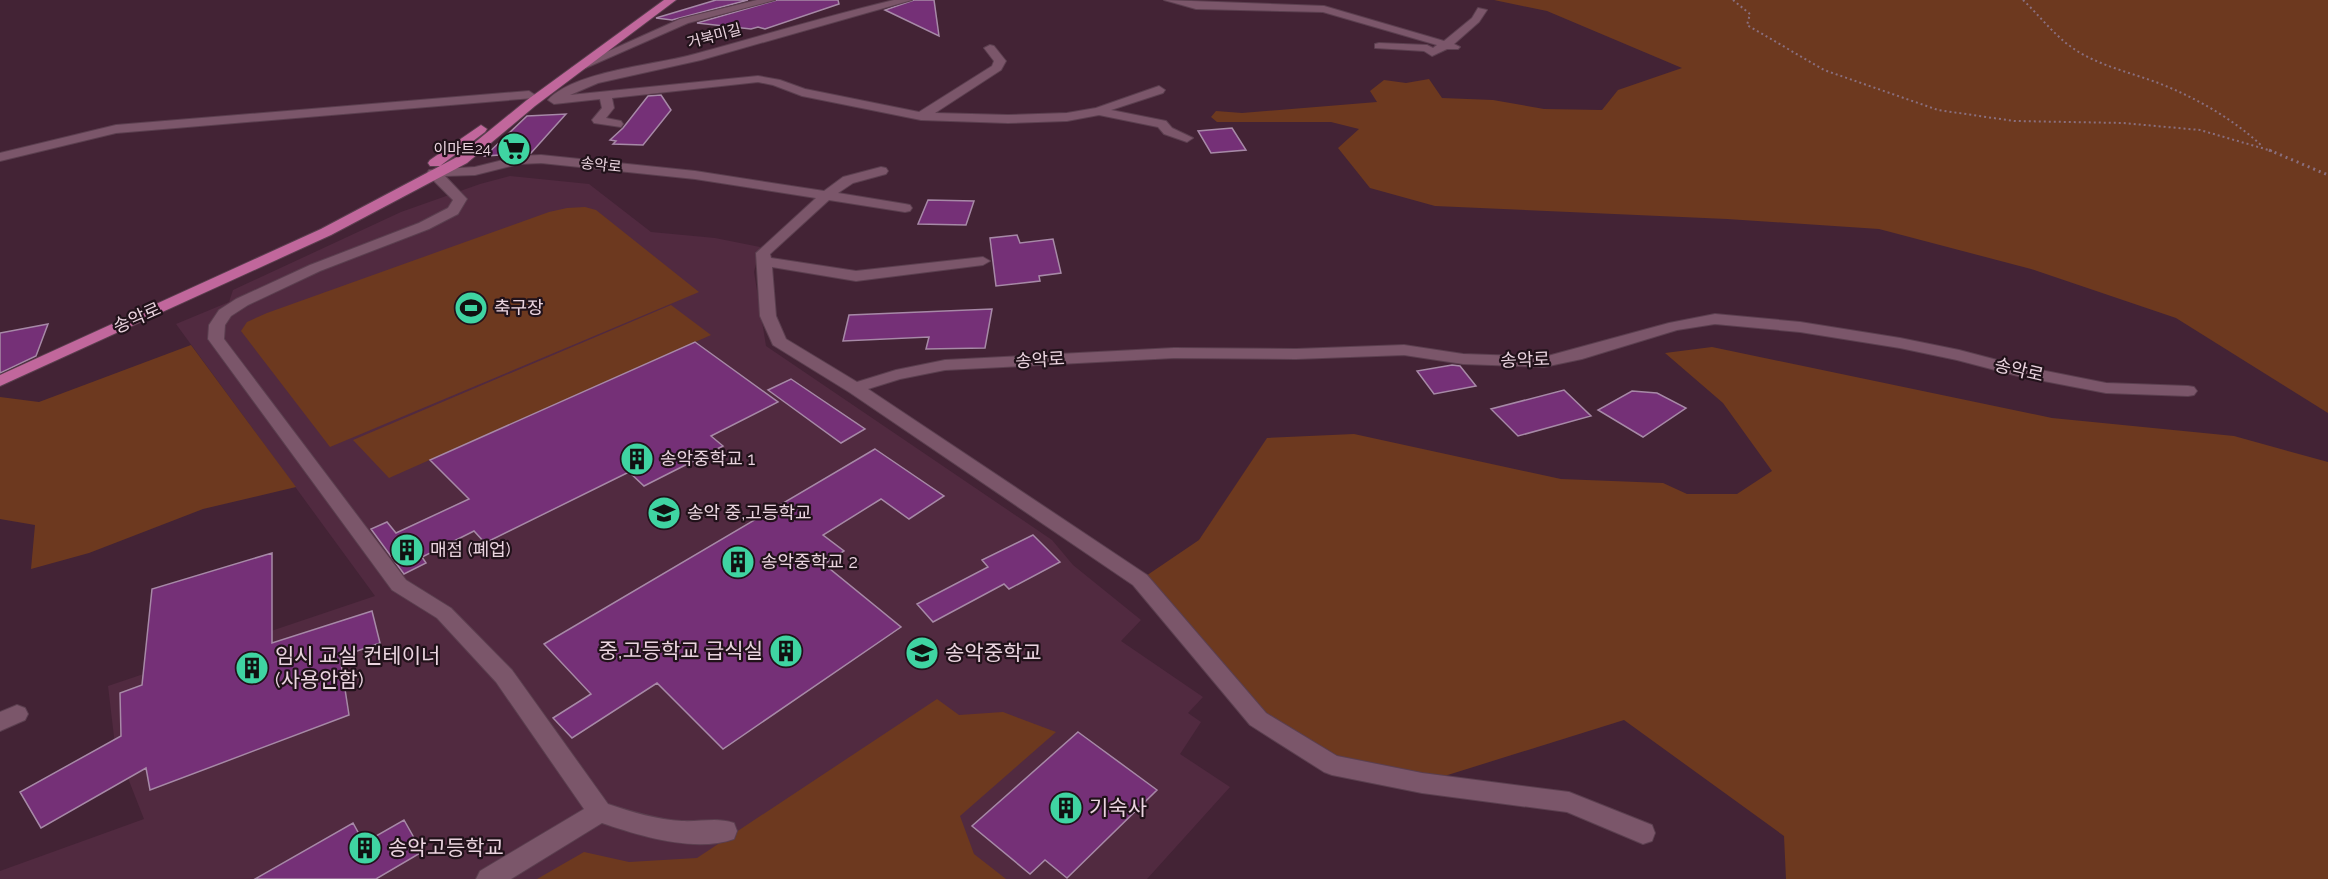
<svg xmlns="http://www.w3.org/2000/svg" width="2328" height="879" font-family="Raleway,'Noto Sans KR',sans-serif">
<rect width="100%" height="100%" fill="#432335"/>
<!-- built -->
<path fill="#512a40" d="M510 176 589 184 651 232 715 238 760 247 754 272 766 346 1052 540 1073 565 1141 620 1121 641 1203 697 1188 713 1201 722 1180 754 1230 787 1147 879H0V871L144 819 115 745 108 686 375 596 176 324 229 302 233 290 401 212 480 184Z"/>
<!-- green -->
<path fill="#6d391f" d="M1494 0H2328V413L2176 318 2031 269 1879 229 1727 219 1435 206 1370 188 1338 148 1359 129 1331 122H1217L1211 117 1216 111 1242 113 1377 102 1370 91 1384 80 1406 83 1429 79 1442 98 1493 100 1544 109 1602 110 1618 90 1682 68 1547 11Z
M585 207 596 210 699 292 330 447 241 331 247 322 267 313 549 212 567 208Z
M671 305 711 335 389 478 353 440Z
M191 345 296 487 203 509 89 553 31 569 35 525 0 519V397L39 402Z
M1712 347 2052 418 2234 436 2328 462V879H1786L1784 836 1624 720 1422 783 1332 765 1288 737 1140 580 1199 540 1267 438 1354 434 1561 479 1663 483 1687 494H1737L1772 471 1723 403 1665 353Z
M937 699 959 715 1003 712 1056 732 960 816 974 854 1006 879H537L584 852 629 862 697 858Z"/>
<!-- building -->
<path fill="#753077" stroke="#a789a7" stroke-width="1.5" d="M716 0H748L672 20 656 18Z
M777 0H838L839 4 765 29 758 27 751 29 697 23Z
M914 0H934L939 36 885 10Z
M661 95 671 110 643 145 613 144 616 141 610 140 623 128 648 96Z
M566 114 531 153 485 156 527 116Z
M1232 128 1246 150 1211 153 1198 131Z
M928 200 974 201 966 225 918 224Z
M1017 235 1020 243 1053 239 1061 273 1039 276 1040 281 996 286 990 238Z
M992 309 985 348 926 349 929 337 843 341 849 315Z
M48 324 36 356 0 373V333Z
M695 342 778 402 711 436 723 446 644 486 629 472 485 543 474 531 422 557 426 563 404 574 371 529 387 522 396 533 469 499 430 460Z
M1452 365 1460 366 1476 386 1434 394 1417 371Z
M791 379 865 429 841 443 768 390Z
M1564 390 1591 416 1518 436 1491 409Z
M1632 391 1657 393 1686 408 1643 437 1598 410Z
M875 449 944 496 909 519 881 499 823 535 844 551 824 564 901 627 723 749 657 683 572 738 553 718 591 694 544 644Z
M1033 535 1060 562 1009 589 1004 584 933 622 917 604 988 567 982 560Z
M272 553V643L372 611 380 643 340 657 349 715 150 790 146 768 41 828 20 792 121 736 120 693 142 685 152 589Z
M1078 732 1157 790 1067 878 1045 860 1030 874 972 826Z
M404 820 422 852 376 879H255L353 823 364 843Z"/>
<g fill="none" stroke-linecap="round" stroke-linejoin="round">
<defs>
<path id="minor" d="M757 0H775L688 23 581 70H573L571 68 680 19Z
M894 0H912L701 60 598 83 570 95 758 76 780 80 805 89 919 112 992 66 994 61 984 48 990 45 994 46 1006 61 1001 70 935 113 1008 115 1067 113 1096 108 1159 86 1165 90 1163 93 1111 110 1166 121 1172 128 1193 138 1187 142 1164 134 1158 127 1099 115 1067 121 1008 123 921 120 802 96 773 85 758 82 612 98 614 108 606 118 621 121 623 124 621 127 594 123 592 120 602 108 600 99 554 104 548 100C574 71 657 65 695 54 761 36 827 16 894 0Z
M1164 0 1324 6 1444 41 1472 18 1478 8 1487 10 1479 22 1454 44 1460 47 1458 49H1447L1432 56 1424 51 1375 48V44L1379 43 1427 45 1433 48 1437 45 1323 12 1196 9Z
M529 91 535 95 533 98 116 133 0 161V153L116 125Z
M541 155 695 171 824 191 843 177 881 167 886 168 888 171 886 174 853 183 838 193 905 204 910 205 912 208 910 211 905 212 829 200 770 254 771 258 856 271 983 257 990 261 983 265 856 281 772 267 776 316 786 339 857 382 896 370 945 360 1174 348 1296 349 1404 345 1463 354 1544 357 1669 323 1715 314 1800 322 1900 338 1959 350 2020 366 2106 383 2188 386 2194 387 2197 391 2194 395 2188 396 2106 393 2018 376 1957 360 1900 348 1800 332 1715 324 1677 330 1582 359 1544 367 1463 364 1404 355 1296 359 1174 358 945 370 900 379 868 389 1147 575 1266 713 1337 756 1422 773 1569 792 1652 825 1655 833 1652 841 1643 844 1567 812 1422 793 1332 775 1324 772 1250 725 1133 585 849 392 773 345 760 316 756 253 816 198 695 179 541 163 519 164 475 175 445 176 467 199 458 214 429 229 320 271 248 305 231 316 225 325 224 339 406 580 451 608 512 670 608 804C632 812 658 820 682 821 700 822 717 817 734 823L737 831 734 839C695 853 640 836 602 823L511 879H476L480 871 584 809 496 682 437 618 392 590 208 339 209 325 219 310 236 299 310 265 419 223 448 208 453 200 429 176 427 173 429 170 475 167 519 156Z
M17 705 25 708 28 714 25 720 0 731V712Z"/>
<path id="major" d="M664 0H676L535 106 467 163 331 235 0 386V375L321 229 457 157 527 100Z
M481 125 487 129 485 132 440 166H430L428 163 430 160Z"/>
</defs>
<!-- minor casing -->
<use href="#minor" stroke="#5b3f4f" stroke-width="2"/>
<!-- major casing -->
<use href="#major" stroke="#5b3f4f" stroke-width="2"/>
<!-- path-far1 -->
<path stroke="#8a6f7e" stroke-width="2" stroke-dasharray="2 3" stroke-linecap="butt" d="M1733 0 1750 14 1747 25 1824 70 1938 110 2014 121 2123 123 2200 130 2272 151
M2023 0C2043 19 2059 42 2084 55 2108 68 2135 74 2161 84 2198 99 2233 119 2262 146"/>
<!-- path -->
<path stroke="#8a6f7e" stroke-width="3" stroke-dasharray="2 4" stroke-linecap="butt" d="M2269 150 2328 175"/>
<!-- minor -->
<use href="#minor" fill="#7b566a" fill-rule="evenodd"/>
<!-- major -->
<use href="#major" fill="#c1679c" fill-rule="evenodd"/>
</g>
<!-- icons -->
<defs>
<symbol id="supermarket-disc" viewBox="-11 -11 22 22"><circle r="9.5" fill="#3fd4a2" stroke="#21121a"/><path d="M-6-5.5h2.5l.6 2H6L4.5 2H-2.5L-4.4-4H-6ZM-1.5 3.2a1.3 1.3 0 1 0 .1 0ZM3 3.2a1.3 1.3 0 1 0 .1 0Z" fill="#111"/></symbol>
<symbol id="stadium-disc" viewBox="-11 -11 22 22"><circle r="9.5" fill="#3fd4a2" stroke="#21121a"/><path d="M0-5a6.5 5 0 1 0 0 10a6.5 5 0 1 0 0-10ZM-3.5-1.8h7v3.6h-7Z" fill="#111"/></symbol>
<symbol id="building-disc" viewBox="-11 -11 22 22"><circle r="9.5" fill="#3fd4a2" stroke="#21121a"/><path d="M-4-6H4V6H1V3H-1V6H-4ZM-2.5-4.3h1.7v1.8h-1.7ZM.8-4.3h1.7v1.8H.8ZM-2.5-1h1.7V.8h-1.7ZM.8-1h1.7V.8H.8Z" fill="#111"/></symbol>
<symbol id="school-disc" viewBox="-11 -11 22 22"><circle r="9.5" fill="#3fd4a2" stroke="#21121a"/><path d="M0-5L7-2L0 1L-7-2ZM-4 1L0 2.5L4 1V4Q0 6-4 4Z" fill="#111"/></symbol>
</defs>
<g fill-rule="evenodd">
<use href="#supermarket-disc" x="495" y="130" width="38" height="38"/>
<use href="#stadium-disc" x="452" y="289" width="38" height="38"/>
<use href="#building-disc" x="618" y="440" width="38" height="38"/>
<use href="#school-disc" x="645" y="494" width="38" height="38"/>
<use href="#building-disc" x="388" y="531" width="38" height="38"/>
<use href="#building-disc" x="719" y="543" width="38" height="38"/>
<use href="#building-disc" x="767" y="632" width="38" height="38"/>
<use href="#school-disc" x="903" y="634" width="38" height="38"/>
<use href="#building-disc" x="233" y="649" width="38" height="38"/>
<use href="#building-disc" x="1047" y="789" width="38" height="38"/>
<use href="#building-disc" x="346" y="829" width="38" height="38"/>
</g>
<g text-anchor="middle" stroke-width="4.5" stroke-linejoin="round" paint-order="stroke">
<!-- far-street labels -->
<g font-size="15" fill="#ead4df" stroke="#21121a">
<text transform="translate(714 36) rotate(-15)" y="5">거북미길</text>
<text transform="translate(601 165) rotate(6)" y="5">송악로</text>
</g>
<!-- far-poi labels -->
<g font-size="15" fill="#ead4df" stroke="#21121a" text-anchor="end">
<text x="491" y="154">이마트24</text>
</g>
<!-- poi labels -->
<g font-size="18" fill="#ead4df" stroke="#21121a" text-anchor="start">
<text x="494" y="314">축구장</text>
<text x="660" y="465">송악중학교 1</text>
<text x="687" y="519">송악 중,고등학교</text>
<text x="430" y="556">매점 (폐업)</text>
<text x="761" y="568">송악중학교 2</text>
</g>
<!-- street labels -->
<g font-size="18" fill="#ead4df" stroke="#21121a">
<text transform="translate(137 318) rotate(-24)" y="6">송악로</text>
<text transform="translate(1040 360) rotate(-3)" y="6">송악로</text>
<text transform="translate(1525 360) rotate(-2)" y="6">송악로</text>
<text transform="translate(2019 370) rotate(13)" y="6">송악로</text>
</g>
<!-- near-poi labels -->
<g font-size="21" fill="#ead4df" stroke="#21121a" text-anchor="start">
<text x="763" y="658" text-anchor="end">중,고등학교 급식실</text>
<text x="945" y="660">송악중학교</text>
<text x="275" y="663">임시 교실 컨테이너<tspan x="275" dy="24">(사용안함)</tspan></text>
<text x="1089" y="815">기숙사</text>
<text x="388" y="855">송악고등학교</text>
</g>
</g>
</svg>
